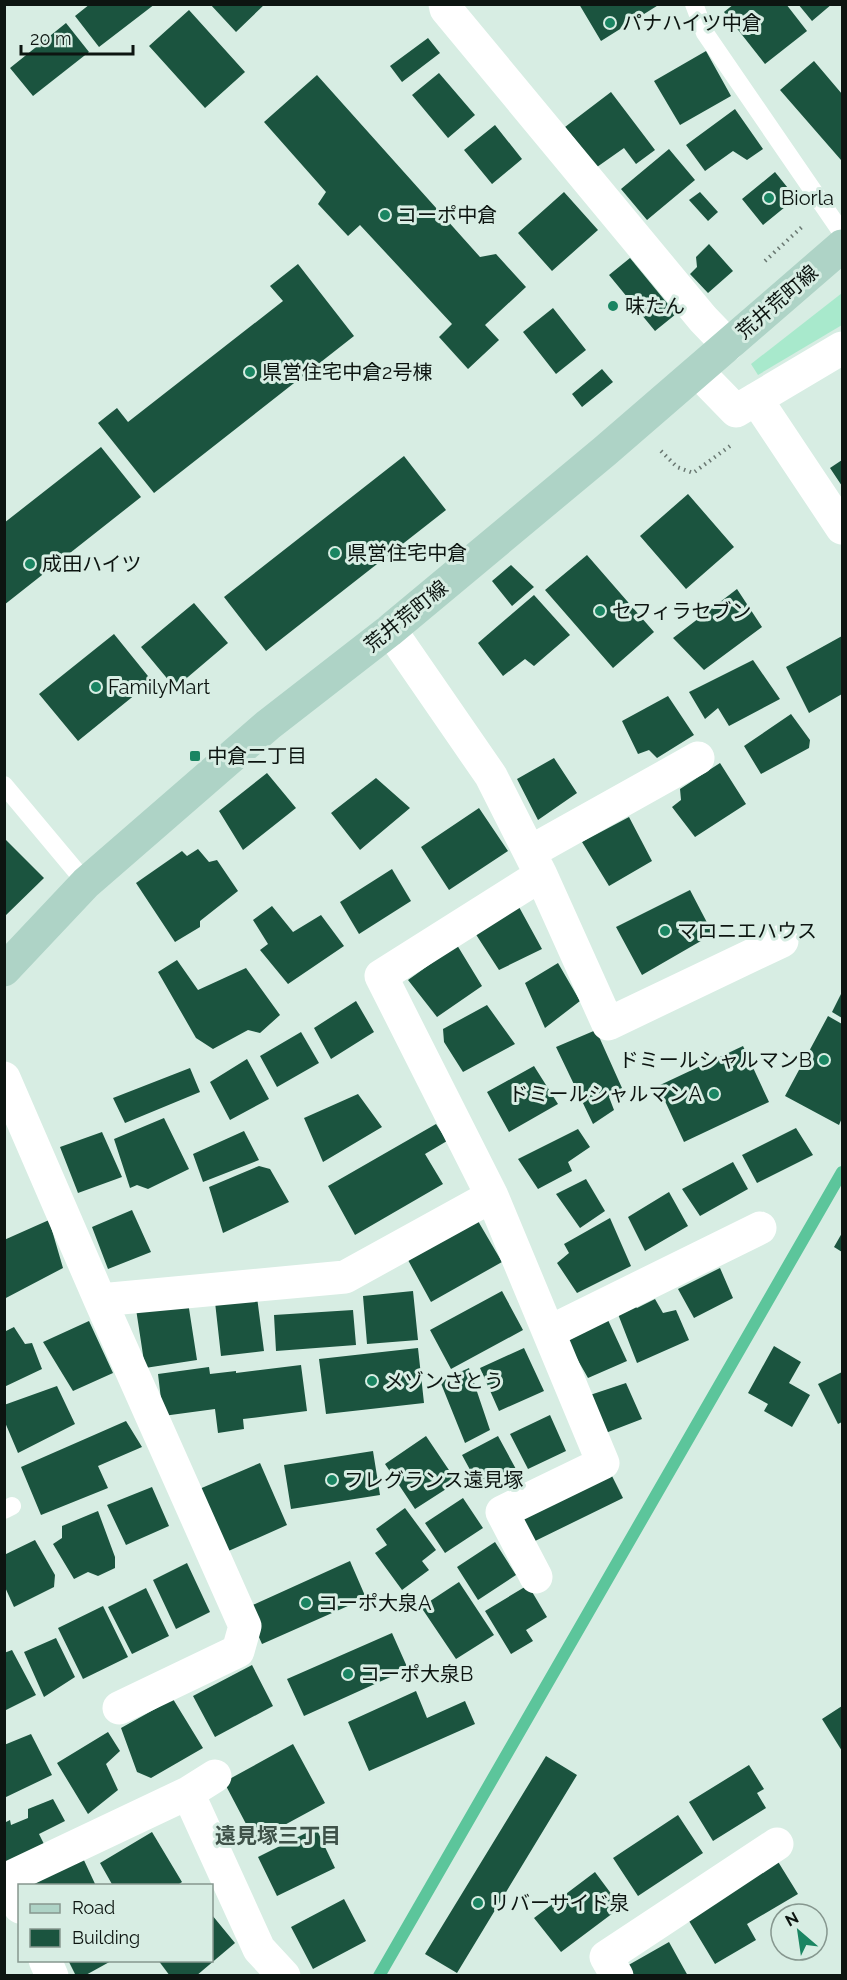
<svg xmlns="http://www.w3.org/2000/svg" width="847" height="1980" font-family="Raleway,'Noto Sans JP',sans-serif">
<rect width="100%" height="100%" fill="#d7ede3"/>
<!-- green -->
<path fill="#a8e9cc" d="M842 293V325L758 375 751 364Z"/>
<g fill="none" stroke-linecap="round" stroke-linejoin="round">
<!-- stream -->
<path stroke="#5cc59b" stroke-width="12" d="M379 1976 842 1172"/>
</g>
<!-- building -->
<path fill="#1b543f" d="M90 4H155L99 47 75 16Z
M210 4H265L236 32Z
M579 4H660L601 41Z
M734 4H786L807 31 765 64 724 12Z
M798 4H832L812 21Z
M189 10 245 72 205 108 149 46Z
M66 23 89 52 33 96 10 68Z
M428 38 440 53 402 82 390 66Z
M706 51 731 96 680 125 654 81Z
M814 61 842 94 841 160 780 90Z
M439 73 475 115 448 138 412 95Z
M317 75 480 257 496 254 526 287 485 325 499 340 468 369 439 337 452 324 360 225 348 236 318 204 326 192 264 122Z
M611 92 655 150 636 164 624 148 597 167 565 127Z
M735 109 763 149 747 160 733 151 705 171 686 145Z
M495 125 522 159 492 184 464 150Z
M669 149 695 180 647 220 621 189Z
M775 172 796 198 763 225 742 199Z
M564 192 598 230 552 271 518 233Z
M700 192 718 212 708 221 689 200Z
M709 244 733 271 708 293 690 274 697 267 696 257Z
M630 258 676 314 655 331 609 275Z
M298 264 354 336 154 493 98 423 117 408 128 422 283 301 270 286Z
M553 308 586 350 556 374 523 332Z
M602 369 613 382 582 407 572 394Z
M101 447 141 497 4 605V523Z
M404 456 446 510 266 651 224 597Z
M842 460V486L830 468Z
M688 494 734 547 686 589 640 536Z
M587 555 654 632 613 668 545 590Z
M511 565 534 587 512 606 492 581Z
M737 589 762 627 704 670 673 638Z
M534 595 570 635 534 666 525 659 503 676 478 643Z
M194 603 228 643 175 688 141 647Z
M114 634 152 681 78 741 39 694Z
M842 636V694L809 713 786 667Z
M753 660 780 699 729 726 718 708 705 719 689 692Z
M668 696 694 735 657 758 649 750 638 754 622 721Z
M791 714 810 740 809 748 761 774 744 746Z
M554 758 577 793 538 820 517 779Z
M720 763 746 804 695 837 672 807 681 800 680 789Z
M267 773 296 808 243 850 219 811Z
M376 778 410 808 360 850 331 813Z
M479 808 508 851 449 890 421 847Z
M629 817 652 861 609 886 582 842Z
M4 838 44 878 4 917Z
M198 849 209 862 217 860 238 891 200 921V927L175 942 136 883 182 851 187 856Z
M392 869 411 901 359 934 340 902Z
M690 890 713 934 642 975 616 927Z
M272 906 293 932 321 915 344 946 288 984 260 950 268 944 253 920Z
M519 907 542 949 499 970 475 933Z
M457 945 482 986 437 1017 408 980Z
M177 960 198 990 246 968 280 1015 260 1033 248 1030 213 1049 196 1038 158 972Z
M558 963 580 1001 545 1028 525 983Z
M842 992V1018L832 1012Z
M356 1001 374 1032 331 1059 314 1028Z
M487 1005 515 1044 463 1072 444 1042 443 1029Z
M828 1016 842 1024V1118L839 1125 785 1096Z
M596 1030 622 1088 609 1097 614 1110 593 1124 556 1047Z
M301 1032 319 1063 277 1087 260 1056Z
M743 1046 769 1102 684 1142 658 1086Z
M247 1059 269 1099 230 1120 210 1082Z
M534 1066 558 1104 509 1132 487 1092Z
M190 1068 200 1092 125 1123 113 1098Z
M358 1094 382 1127 323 1162 304 1118Z
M164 1118 189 1169 148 1189 137 1185 130 1188 114 1139Z
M436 1124 447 1141 425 1154 443 1184 355 1235 328 1186Z
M796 1128 813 1155 757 1183 742 1155Z
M578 1129 590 1147 568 1162 572 1171 538 1189 518 1159Z
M244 1131 259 1160 203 1182 193 1154Z
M102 1132 122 1177 78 1193 60 1147Z
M733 1162 748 1189 700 1216 682 1189Z
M259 1166 270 1169 289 1202 223 1233 209 1187Z
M586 1179 605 1211 580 1228 556 1194Z
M669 1192 688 1226 645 1251 628 1217Z
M132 1210 151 1252 108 1269 92 1227Z
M610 1218 631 1266 577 1293 557 1263 569 1253 564 1244Z
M49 1220 63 1268 4 1299V1240Z
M478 1221 502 1262 431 1302 408 1260Z
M842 1233V1252L834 1247Z
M720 1268 733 1298 694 1318 678 1289Z
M413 1291 418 1340 367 1344 363 1296Z
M502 1291 523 1330 451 1369 430 1330Z
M257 1297 264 1351 221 1356 215 1302Z
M655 1299 663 1313 676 1310 689 1340 637 1363 616 1309 632 1303 637 1308Z
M188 1302 197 1360 145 1368 136 1309Z
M353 1310 356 1345 276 1351 274 1315Z
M608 1320 627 1361 588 1378 567 1341Z
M89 1321 113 1373 73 1391 43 1342Z
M14 1327 25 1344 32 1343 42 1369 4 1387V1332Z
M774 1346 801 1362 789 1383 810 1395 792 1427 764 1411 768 1404 748 1393Z
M418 1348 424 1403 326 1414 319 1359Z
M524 1348 544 1391 499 1411 480 1368Z
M301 1365 307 1411 243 1419 244 1429 218 1433 215 1409 163 1416 158 1374 209 1367 210 1374 236 1371V1373Z
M469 1368 490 1430 465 1443 440 1381Z
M842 1372V1422L838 1424 818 1384Z
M626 1383 642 1419 603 1434 587 1396Z
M57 1386 75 1424 18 1453 4 1420V1405Z
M550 1415 566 1451 528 1469 510 1434Z
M126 1421 142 1447 98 1466 108 1488 41 1515 21 1467Z
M426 1436 457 1482 415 1509 385 1464Z
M498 1436 517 1471 481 1490 462 1455Z
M373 1451 380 1495 291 1509 284 1465Z
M260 1463 287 1525 224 1553 197 1490Z
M609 1470 623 1498 531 1543 518 1514Z
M152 1487 169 1526 126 1545 107 1505Z
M463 1498 483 1528 445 1553 425 1523Z
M405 1508 436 1550 422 1561 429 1570 402 1590 375 1553 387 1545 376 1529Z
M98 1511 115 1557V1568L98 1576 88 1572 74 1579 53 1544 62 1538V1526Z
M35 1540 55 1575 54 1587 14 1607 4 1585V1555Z
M495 1542 516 1575 478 1600 457 1567Z
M350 1561 366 1598 262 1644 246 1608Z
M187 1563 210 1612 176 1629 153 1580Z
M459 1582 494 1635 456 1659 421 1607Z
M528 1585 547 1617 526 1630 533 1641 511 1654 485 1611Z
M146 1588 169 1636 132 1654 108 1607Z
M103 1606 128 1657 83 1679 58 1628Z
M392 1633 408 1669 304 1716 287 1679Z
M56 1638 75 1677 44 1697 24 1652Z
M12 1650 36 1695 4 1711V1653Z
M252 1665 273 1706 215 1737 193 1696Z
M416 1691 427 1718 465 1701 475 1724 369 1771 348 1722Z
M173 1699 203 1748 151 1778 137 1772 121 1728Z
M842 1706V1751L822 1719Z
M108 1732 120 1751 106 1764 118 1790 88 1814 57 1763Z
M31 1734 52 1775 4 1798V1745Z
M293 1744 325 1803 255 1841 224 1782Z
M546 1756 577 1775 457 1973 425 1954Z
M749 1765 764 1789 757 1793 766 1808 713 1841 689 1802Z
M53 1799 65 1821 39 1834 46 1848 4 1869V1823L10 1820 11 1825 28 1818V1809Z
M678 1815 703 1853 638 1896 613 1858Z
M316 1828 335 1868 277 1896 258 1857Z
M152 1832 182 1882 176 1886H113L100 1863Z
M82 1856 96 1886H31L29 1882Z
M777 1860 798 1894 747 1924 756 1940 715 1964 686 1916Z
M595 1872 621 1907 561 1952 534 1918Z
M344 1899 366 1941 313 1969 291 1927Z
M212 1915 235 1943 196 1976H170L158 1960H212Z
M669 1942 688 1976H630L625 1967Z
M68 1960H113L84 1976H76Z"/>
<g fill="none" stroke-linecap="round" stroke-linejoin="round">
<!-- path -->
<path stroke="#697771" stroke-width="4" stroke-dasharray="1.5 4.5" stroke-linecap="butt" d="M765 261 804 225
M661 451 677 467 693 473 730 446"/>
<!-- lane -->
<path stroke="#fff" stroke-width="18" d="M694 4 705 33 842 233
M4 785 86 883
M4 1510 12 1506"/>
<!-- street -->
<path stroke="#fff" stroke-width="33" d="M445 4 446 9 703 319 728 345
M698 372 736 411 842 348
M756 399 842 528
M389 631 400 644 491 776 541 875 608 1024 782 941
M530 852 698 758
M4 1078 100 1300 245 1626 238 1651 119 1708
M100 1300 345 1277 492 1196
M549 1332 760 1228
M536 1577 502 1512 603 1463 492 1196 381 976 541 875
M188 1793 259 1949 284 1976
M6 1879 20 1907
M4 1880 188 1793 215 1776
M45 1960 52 1976
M617 1976 606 1957 777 1844"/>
<!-- secondary -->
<path stroke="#aed3c6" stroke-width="33" d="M4 970 86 883 268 725 389 631 605 451 842 246"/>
</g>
<!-- markers -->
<g fill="#1a8562" stroke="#d7ede3" stroke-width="2">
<circle cx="610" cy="23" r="6"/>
<circle cx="769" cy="198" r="6"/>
<circle cx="385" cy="215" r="6"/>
<circle cx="613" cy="306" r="6"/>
<circle cx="250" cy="372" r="6"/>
<circle cx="335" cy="553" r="6"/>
<circle cx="30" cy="564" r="6"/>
<circle cx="600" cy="611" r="6"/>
<circle cx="96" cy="687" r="6"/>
<rect x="189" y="750" width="12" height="12" rx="3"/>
<circle cx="665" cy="931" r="6"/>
<circle cx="824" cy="1060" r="6"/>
<circle cx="714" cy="1094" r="6"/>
<circle cx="372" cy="1381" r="6"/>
<circle cx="332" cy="1480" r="6"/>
<circle cx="306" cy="1603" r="6"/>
<circle cx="348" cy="1674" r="6"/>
<circle cx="478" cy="1903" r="6"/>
</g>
<g text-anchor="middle" stroke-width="6" stroke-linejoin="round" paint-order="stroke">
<!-- poi labels -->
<g font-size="20" fill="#0d1511" stroke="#d7ede3" text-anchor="start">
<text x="622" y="30">パナハイツ中倉</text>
<text x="781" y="205">Biorla</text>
<text x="397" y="222">コーポ中倉</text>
<text x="625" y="313">味たん</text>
<text x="262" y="379">県営住宅中倉2号棟</text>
<text x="347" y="560">県営住宅中倉</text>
<text x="42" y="571">成田ハイツ</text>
<text x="612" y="618">セフィラセブン</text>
<text x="108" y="694">FamilyMart</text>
<text x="207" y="763">中倉二丁目</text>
<text x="677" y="938">マロニエハウス</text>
<text x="812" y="1067" text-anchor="end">ドミールシャルマンB</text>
<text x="702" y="1101" text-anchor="end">ドミールシャルマンA</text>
<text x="384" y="1388">メゾンさとう</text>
<text x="344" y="1487">フレグランス遠見塚</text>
<text x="318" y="1610">コーポ大泉A</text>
<text x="360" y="1681">コーポ大泉B</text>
<text x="490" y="1910">リバーサイド泉</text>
</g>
<!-- street labels -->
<g font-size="20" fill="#0d1511" stroke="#d7ede3">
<text transform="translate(777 302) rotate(-41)" y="7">荒井荒町線</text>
<text transform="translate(406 616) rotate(-39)" y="7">荒井荒町線</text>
</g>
<!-- neighbourhood labels -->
<g font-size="21" font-weight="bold" fill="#3f5249" stroke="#d7ede3">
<text x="278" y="1843">遠見塚三丁目</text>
</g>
</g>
<!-- border -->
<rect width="847" height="1980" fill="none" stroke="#0d1511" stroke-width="12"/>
<!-- legend -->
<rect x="18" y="1884" width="195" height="78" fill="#d7ede3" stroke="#86978f" stroke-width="1.5"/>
<rect x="30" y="1904" width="30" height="9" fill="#aed3c6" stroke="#86978f" stroke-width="1.5"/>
<text x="72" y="1914" font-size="18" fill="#0d1511">Road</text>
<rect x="30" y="1929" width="30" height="18" fill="#1b543f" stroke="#86978f" stroke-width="1.5"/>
<text x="72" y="1944" font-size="18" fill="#0d1511">Building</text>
<!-- north arrow -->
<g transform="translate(799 1932) rotate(331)"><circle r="28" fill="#d7ede3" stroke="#86978f" stroke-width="1.5"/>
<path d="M0-4.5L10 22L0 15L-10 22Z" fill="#1a8562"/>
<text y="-9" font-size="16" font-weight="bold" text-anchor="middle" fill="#0d1511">N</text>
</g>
<!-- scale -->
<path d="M21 45v9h112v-9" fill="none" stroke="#0d1511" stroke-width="3"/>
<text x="30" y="45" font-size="18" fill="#0d1511" stroke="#d7ede3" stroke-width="4.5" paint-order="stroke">20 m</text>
</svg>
